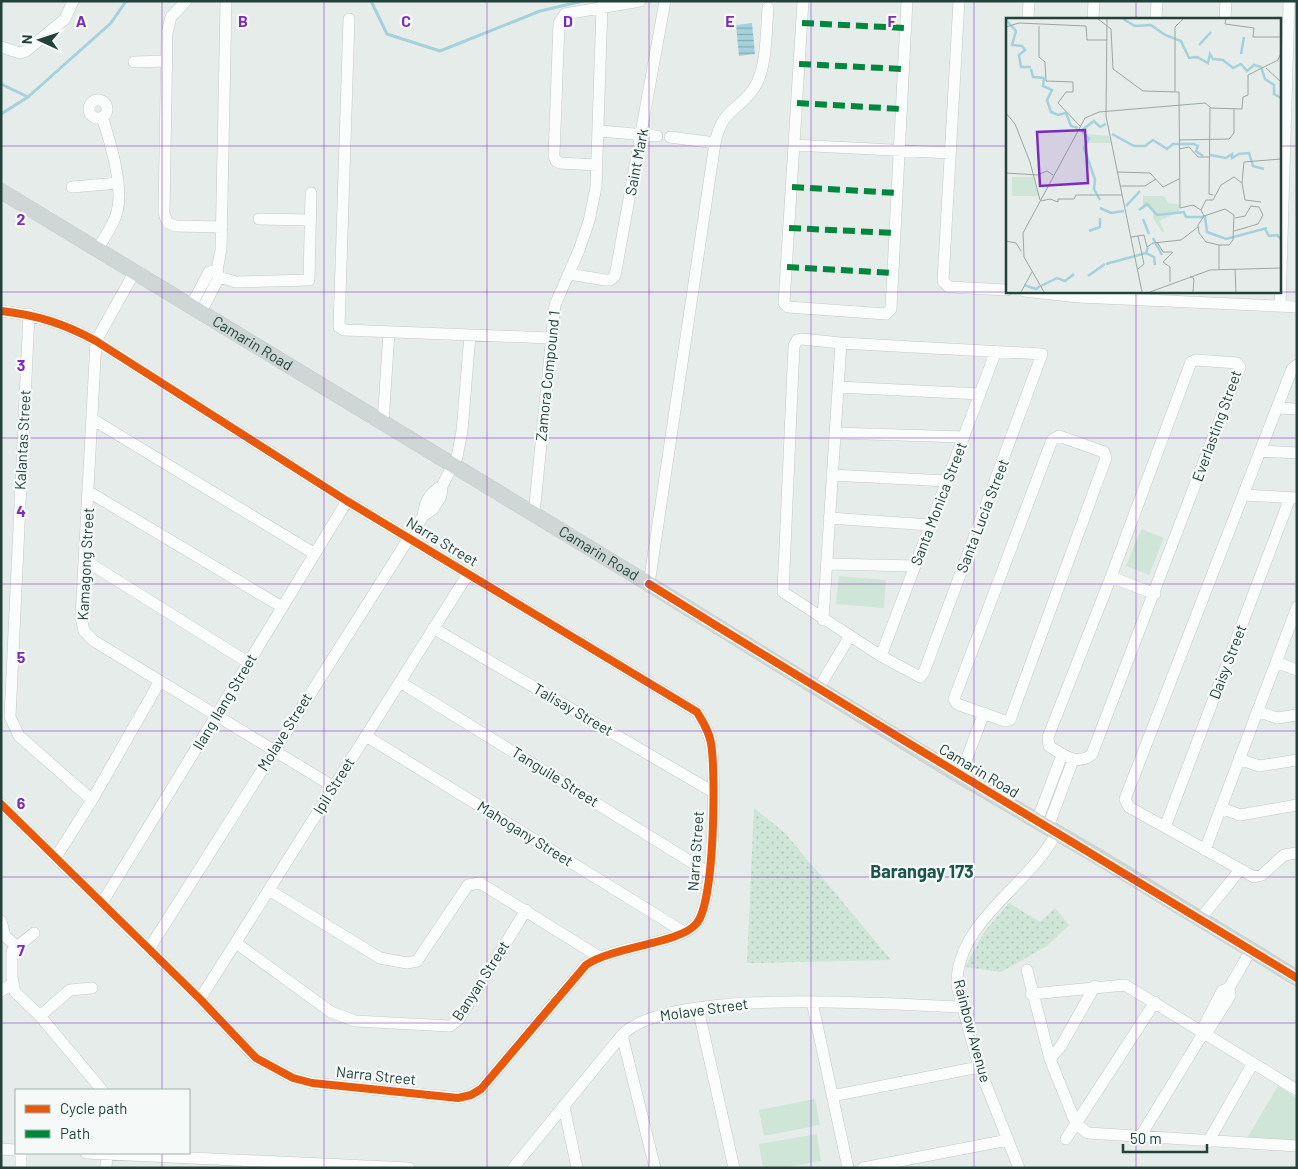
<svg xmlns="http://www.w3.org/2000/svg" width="1298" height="1169" font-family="Barlow,sans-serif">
<defs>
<pattern id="grass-dots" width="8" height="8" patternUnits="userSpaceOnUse" patternTransform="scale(1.25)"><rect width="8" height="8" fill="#cee5d7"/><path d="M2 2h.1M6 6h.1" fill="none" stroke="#b1c6b9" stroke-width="1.8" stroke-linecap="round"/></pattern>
<pattern id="water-rules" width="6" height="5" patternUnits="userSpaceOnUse" patternTransform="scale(1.25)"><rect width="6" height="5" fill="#a5d1dc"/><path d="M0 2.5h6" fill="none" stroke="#86abb3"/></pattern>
</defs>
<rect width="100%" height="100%" fill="#e6ece9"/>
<!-- grass -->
<path fill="url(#grass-dots)" d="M754 808 785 833 891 960 747 963Z
M1009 903 1040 922 1055 908 1069 925 1047 946 1001 972 965 967 985 931Z"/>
<!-- park -->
<path fill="#cee5d7" d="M1141 529 1164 538 1149 575 1126 566Z
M839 576 886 580 884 608 836 604Z
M1278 1086 1297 1098V1140L1247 1138Z
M815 1099 820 1125 764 1136 759 1110Z
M817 1134 821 1161 781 1168H763L759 1144Z"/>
<!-- water -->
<path fill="url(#water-rules)" d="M752 23 755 54 739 56 736 25Z"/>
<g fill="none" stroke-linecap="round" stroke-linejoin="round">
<!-- stream -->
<path stroke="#a5d1dc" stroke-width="3" d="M371 1 387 34 440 51 540 11 583 1
M1 84 28 97
M1 114 28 97 111 23 126 1"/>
<defs>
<path id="minor" d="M186 1 171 17 167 33 164 213 167 222 175 226 222 227
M803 1 784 303 788 307 886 314 891 309 907 1
M959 1 943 281 949 287 1007 290
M349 19 339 327 344 330 551 338
M1028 19 1029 1
M1093 19 1094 1
M1156 19 1157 1
M1225 19 1226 1
M1 47 20 53 26 51 65 19 73 1
M134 62 166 61
M89 109a9 9 0 1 1 18 0a9 9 0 1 1-18 0Z
M600 131 657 136
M670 137 715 143
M794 145 950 153
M597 165 560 163 556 161 554 156 559 23 565 14 640 1
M72 187 118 183
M259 219 310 220
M97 250C104 238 114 225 117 212 124 187 110 141 102 117
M134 273 96 341 81 618 84 631 94 641 334 787
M569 274 605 280H610L615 276 665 1
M219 277 236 282 309 280 311 193
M1024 291 1079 297 1297 307
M191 306 209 272 217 270
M1280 307 1289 1
M1 311C37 315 65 324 96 341L347 501 697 712C703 722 709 731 711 743 716 772 715 905 696 924 679 944 614 946 586 965L481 1089 471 1095 458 1098 312 1083 293 1078 256 1058 200 999 1 804
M201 312 219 277 217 270 221 250 226 1
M29 314 10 717 19 736 92 800
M801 339 841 343 1042 354 924 672 920 677 881 656 783 592 794 346 797 340Z
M1196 360 1237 363 1240 367 1092 754C1079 767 1061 754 1049 746L1048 737 1111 577 1191 362Z
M1297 365 1292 369 1125 799 1129 807 1254 877 1262 875 1284 855 1297 853
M838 387 980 394
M1278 408 1297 409
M92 419 315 554
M383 423 389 332
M835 433 964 437
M1059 436 1104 452 1106 458 1010 720 1005 721 957 704 954 699 1052 440Z
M1260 451 1297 453
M832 475 947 481
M89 492 282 607
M1243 495 1297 498
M534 514 555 305 579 250 589 221 596 187 602 6
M423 516C425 502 429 493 442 486
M829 518 931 525
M86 561 249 663
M826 564 915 566
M1111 577 1155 594
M649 584 715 143C723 107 737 113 754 88 767 69 766 31 768 8
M823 620 841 343
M433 628 713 792
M881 656 996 351
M1276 662 1297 670
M400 682 709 873
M818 689 850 636
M1257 711 1277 718 1297 715
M366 736 684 932
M1239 759 1259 766 1297 760
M960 776 984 713
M1221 808 1240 815 1297 805
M1037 821 1062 755
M1048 827 1073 760
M1165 827 1290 498
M1205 850 1297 607
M56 857 92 800 160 681
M269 890 380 958 407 963 417 961 468 885 480 883 598 956
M102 903 347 501
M1200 919 1240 870
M1 921 5 936 16 946
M34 933 12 951V977L15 992 40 1016 102 1090
M236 943 331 1012 355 1021 450 1026 459 1019 526 910
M149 949 409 538 423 516 433 509 441 496 442 486 457 457 462 431 470 335
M1027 970 1050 1059 1076 1124 1088 1133 1297 1146
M1 991 12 984
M1031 994 1125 985 1297 1090
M200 999 468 574
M812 1002 848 1168
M698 1008 734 1168
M40 1016 70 990 92 988
M1204 1026 1222 991 1229 988
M622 1035 655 1168
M1050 1059 1061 1046 1095 986
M832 1096 979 1067
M564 1107 577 1168
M1140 1137 1204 1032 1209 1029 1230 996 1229 988 1251 950
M1066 1139 1155 1002
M1208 1142 1253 1063
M1 1149 16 1150
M86 1153 409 1168
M21 1168V1153
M106 1168 107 1153
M513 1168 622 1035C669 986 893 1005 963 1007
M863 1168 1008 1140
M1019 1168 979 1067 957 986C955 931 1012 895 1042 855 1048 848 1052 840 1057 833"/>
<g id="major">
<path id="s1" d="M1 191 649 584 950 770 1102 859 1297 978"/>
</g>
</defs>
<!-- minor casing -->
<use href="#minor" stroke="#c3c9c7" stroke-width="12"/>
<!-- major casing -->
<use href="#major" stroke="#c2cbc8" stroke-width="16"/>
<!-- minor -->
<use href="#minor" stroke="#fbfcfc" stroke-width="11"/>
<!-- major -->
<use href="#major" stroke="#ced7d5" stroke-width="15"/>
<!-- quiet -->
<path stroke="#00873e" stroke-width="6" stroke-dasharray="12 6" stroke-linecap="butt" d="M802 23 906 28
M799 64 903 69
M797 103 901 109
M792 187 897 193
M789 228 895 233
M787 267 893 273"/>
<defs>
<path id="cycleway" d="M1 311C37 315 65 324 96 341L347 501 697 712C703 722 709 731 711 743 716 772 715 905 696 924 679 944 614 946 586 965L481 1089 471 1095 458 1098 312 1083 293 1078 256 1058 200 999 1 804
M649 584C864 718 1081 847 1297 978"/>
</defs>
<!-- cycleway casing -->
<use href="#cycleway" stroke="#f5faf8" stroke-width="11"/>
<!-- cycleway -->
<use href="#cycleway" stroke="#e8590c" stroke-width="8"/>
</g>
<!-- grid -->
<path fill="none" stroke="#7b2cbf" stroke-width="1" stroke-opacity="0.55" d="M162 1V1090M324 1V1168M487 1V1168M649 1V1168M811 1V1168M974 1V1168M1136 1V19M1 146H1007M1279 146H1297M1136 291V1168M1 292H1297M1 438H1297M1 584H1297M1 731H1297M1 877H1297M1 1023H1297M162 1153V1168"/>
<g text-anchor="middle" stroke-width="4.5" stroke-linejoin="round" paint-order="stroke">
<!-- street labels -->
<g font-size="15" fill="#22413a" stroke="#f5faf8">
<text transform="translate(637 162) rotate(-79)" y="5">Saint Mark</text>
<text dy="5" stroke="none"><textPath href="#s1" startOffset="294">Camarin Road</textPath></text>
<text transform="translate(548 376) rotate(-84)" y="5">Zamora Compound 1</text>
<text transform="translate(1217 426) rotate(-70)" y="5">Everlasting Street</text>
<text transform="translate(23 440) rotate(-87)" y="5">Kalantas Street</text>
<text transform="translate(939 504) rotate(-69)" y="5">Santa Monica Street</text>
<text transform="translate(983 516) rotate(-69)" y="5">Santa Lucia Street</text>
<text transform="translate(442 542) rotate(31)" y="5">Narra Street</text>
<text dy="5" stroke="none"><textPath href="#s1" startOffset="699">Camarin Road</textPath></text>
<text transform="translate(86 564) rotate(-87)" y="5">Kamagong Street</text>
<text transform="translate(1228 662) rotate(-69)" y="5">Daisy Street</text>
<text transform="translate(225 702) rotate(-59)" y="5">Ilang Ilang Street</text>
<text transform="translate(573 710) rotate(30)" y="5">Talisay Street</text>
<text transform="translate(285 732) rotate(-58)" y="5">Molave Street</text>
<text transform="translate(979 771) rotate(31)" y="5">Camarin Road</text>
<text transform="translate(555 777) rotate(32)" y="5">Tanguile Street</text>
<text transform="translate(334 786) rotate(-58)" y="5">Ipil Street</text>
<text transform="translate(525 834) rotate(32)" y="5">Mahogany Street</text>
<text transform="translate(696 851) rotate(-86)" y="5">Narra Street</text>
<text transform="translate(481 981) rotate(-57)" y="5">Banyan Street</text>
<text transform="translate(704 1010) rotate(-8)" y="5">Molave Street</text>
<text transform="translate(972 1031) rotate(75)" y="5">Rainbow Avenue</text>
<text transform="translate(376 1076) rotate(6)" y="5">Narra Street</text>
</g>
<!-- quarter labels -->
<g font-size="18" font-weight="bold" fill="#1c554a" stroke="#f5faf8">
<text x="922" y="878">Barangay 173</text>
</g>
</g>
<!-- overview -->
<g transform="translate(1006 18)">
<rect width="275" height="275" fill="#e6ece9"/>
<path d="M80 116 103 118 105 125H83L84 121Z" fill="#cee5d7"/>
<path d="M137 178H158L162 185 174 187 173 194 153 203 159 214H156L147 200V194L141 188 137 191Z" fill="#cee5d7"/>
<path d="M6 159H27L33 178H6Z" fill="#cee5d7"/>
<path fill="none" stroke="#a5d1dc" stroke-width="2.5" d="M117 1 129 8 145 7 159 17 175 23 183 40 191 39 202 45 204 36 207 41 217 42 227 50 235 46 241 53 248 47 255 49 259 61 268 67V76L275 80M0 2 10 13 6 27 16 28 19 32 13 37 15 49H25M193 27 205 14M235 36 238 19M25 51 27 59 38 60 37 68 46 72 41 82 45 94 52 97 60 95 65 108 72 110M75 112 83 121 78 130 81 138M76 112 88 103 94 109 100 106M106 116 128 128H139L147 122 161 131 167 126H188L192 128 190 133 197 138M204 137 220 140 226 136V140L233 136 243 135 247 148 258 151M81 138 89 162 88 171 94 182M120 188 134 173M94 190 105 195 118 193M133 192 141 186 151 197 178 194 180 199H199L201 214 220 221 261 210M137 201 143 216M259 211 263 218 271 217 275 221M83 213 94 209V200M147 220 156 237M142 229 140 235 148 239 149 247M100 246 140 235M82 258 99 246M18 267 30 271 34 268M35 268 51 260 59 263 68 256"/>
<path fill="none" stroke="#98a8a3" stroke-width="1" d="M92 1 105 11 107 51 137 73 173 74 174 190 187 187 195 192 198 198 192 207 193 215 200 224 213 227V251M101 1 100 98 136 274M220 1 219 6 248 10 247 19H275M33 8V39L39 44 40 63 67 64V74H60L52 85 74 108M0 9 13 5 80 8 81 22H101M260 50 275 64M169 73V9L177 1M204 90 203 176 207 177M0 95 9 106 24 144 34 182M173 122 223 121 228 115V90M173 131 183 129 192 139H204M111 154 144 155 157 169 173 161M0 155 31 157 41 153 47 157M114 168H139L150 161M35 183 44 181 52 184V181H68L70 177H116M255 184 239 182 236 165 238 144 275 141M195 192 200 182H207L215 167 228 159 236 165M198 198 219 191 228 197 227 222 223 227H213M228 213 252 206 257 197 253 189 245 188 239 198 229 200M125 219 138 217 141 229 147 225 175 222 192 209M0 223 10 225 15 233M151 224 157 234H166M132 251 138 246 132 218M229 251 230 274M184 258 188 261 187 274M164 264V249L157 244 167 234M15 274 26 254M38 274 18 239 17 215 79 100 93 94 199 85 205 90 236 91 237 79 242 77V57L272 42 275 35M144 274 204 252 275 250"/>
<path fill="#7b2cbf" fill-opacity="0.15" stroke="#7b2cbf" stroke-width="2.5" d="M79 112 82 165 34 168 31 114Z"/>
<rect width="275" height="275" fill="none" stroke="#22413a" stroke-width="2.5"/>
</g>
<g font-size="16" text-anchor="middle" font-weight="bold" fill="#7b2cbf" stroke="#f5faf8" stroke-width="4.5" stroke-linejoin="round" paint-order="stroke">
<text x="81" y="27">A</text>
<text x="243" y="27">B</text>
<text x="406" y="27">C</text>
<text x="568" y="27">D</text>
<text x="730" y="27">E</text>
<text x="892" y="27">F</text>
<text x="21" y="225">2</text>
<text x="21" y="371">3</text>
<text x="21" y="517">4</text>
<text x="21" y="663">5</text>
<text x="21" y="809">6</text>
<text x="21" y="956">7</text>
</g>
<!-- border -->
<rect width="1298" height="1169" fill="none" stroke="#22413a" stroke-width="5"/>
<!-- legend -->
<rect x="15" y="1089" width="175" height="65" fill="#f5faf8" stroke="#a1b0ac"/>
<rect x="25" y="1105" width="25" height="8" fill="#e8590c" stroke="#a1b0ac"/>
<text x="60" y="1114" font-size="15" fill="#22413a">Cycle path</text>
<rect x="25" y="1130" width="25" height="8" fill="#00873e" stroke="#a1b0ac"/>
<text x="60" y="1139" font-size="15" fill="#22413a">Path</text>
<!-- north arrow -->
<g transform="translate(40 40) rotate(273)" stroke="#f5faf8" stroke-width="4" paint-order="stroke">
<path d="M0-4L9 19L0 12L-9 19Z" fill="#22413a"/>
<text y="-8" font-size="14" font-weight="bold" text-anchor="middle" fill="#22413a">N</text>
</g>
<!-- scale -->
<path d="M1123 1144v8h84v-8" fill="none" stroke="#22413a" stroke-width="2.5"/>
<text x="1130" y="1144" font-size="15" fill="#22413a" stroke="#f5faf8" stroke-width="4" paint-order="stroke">50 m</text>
</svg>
